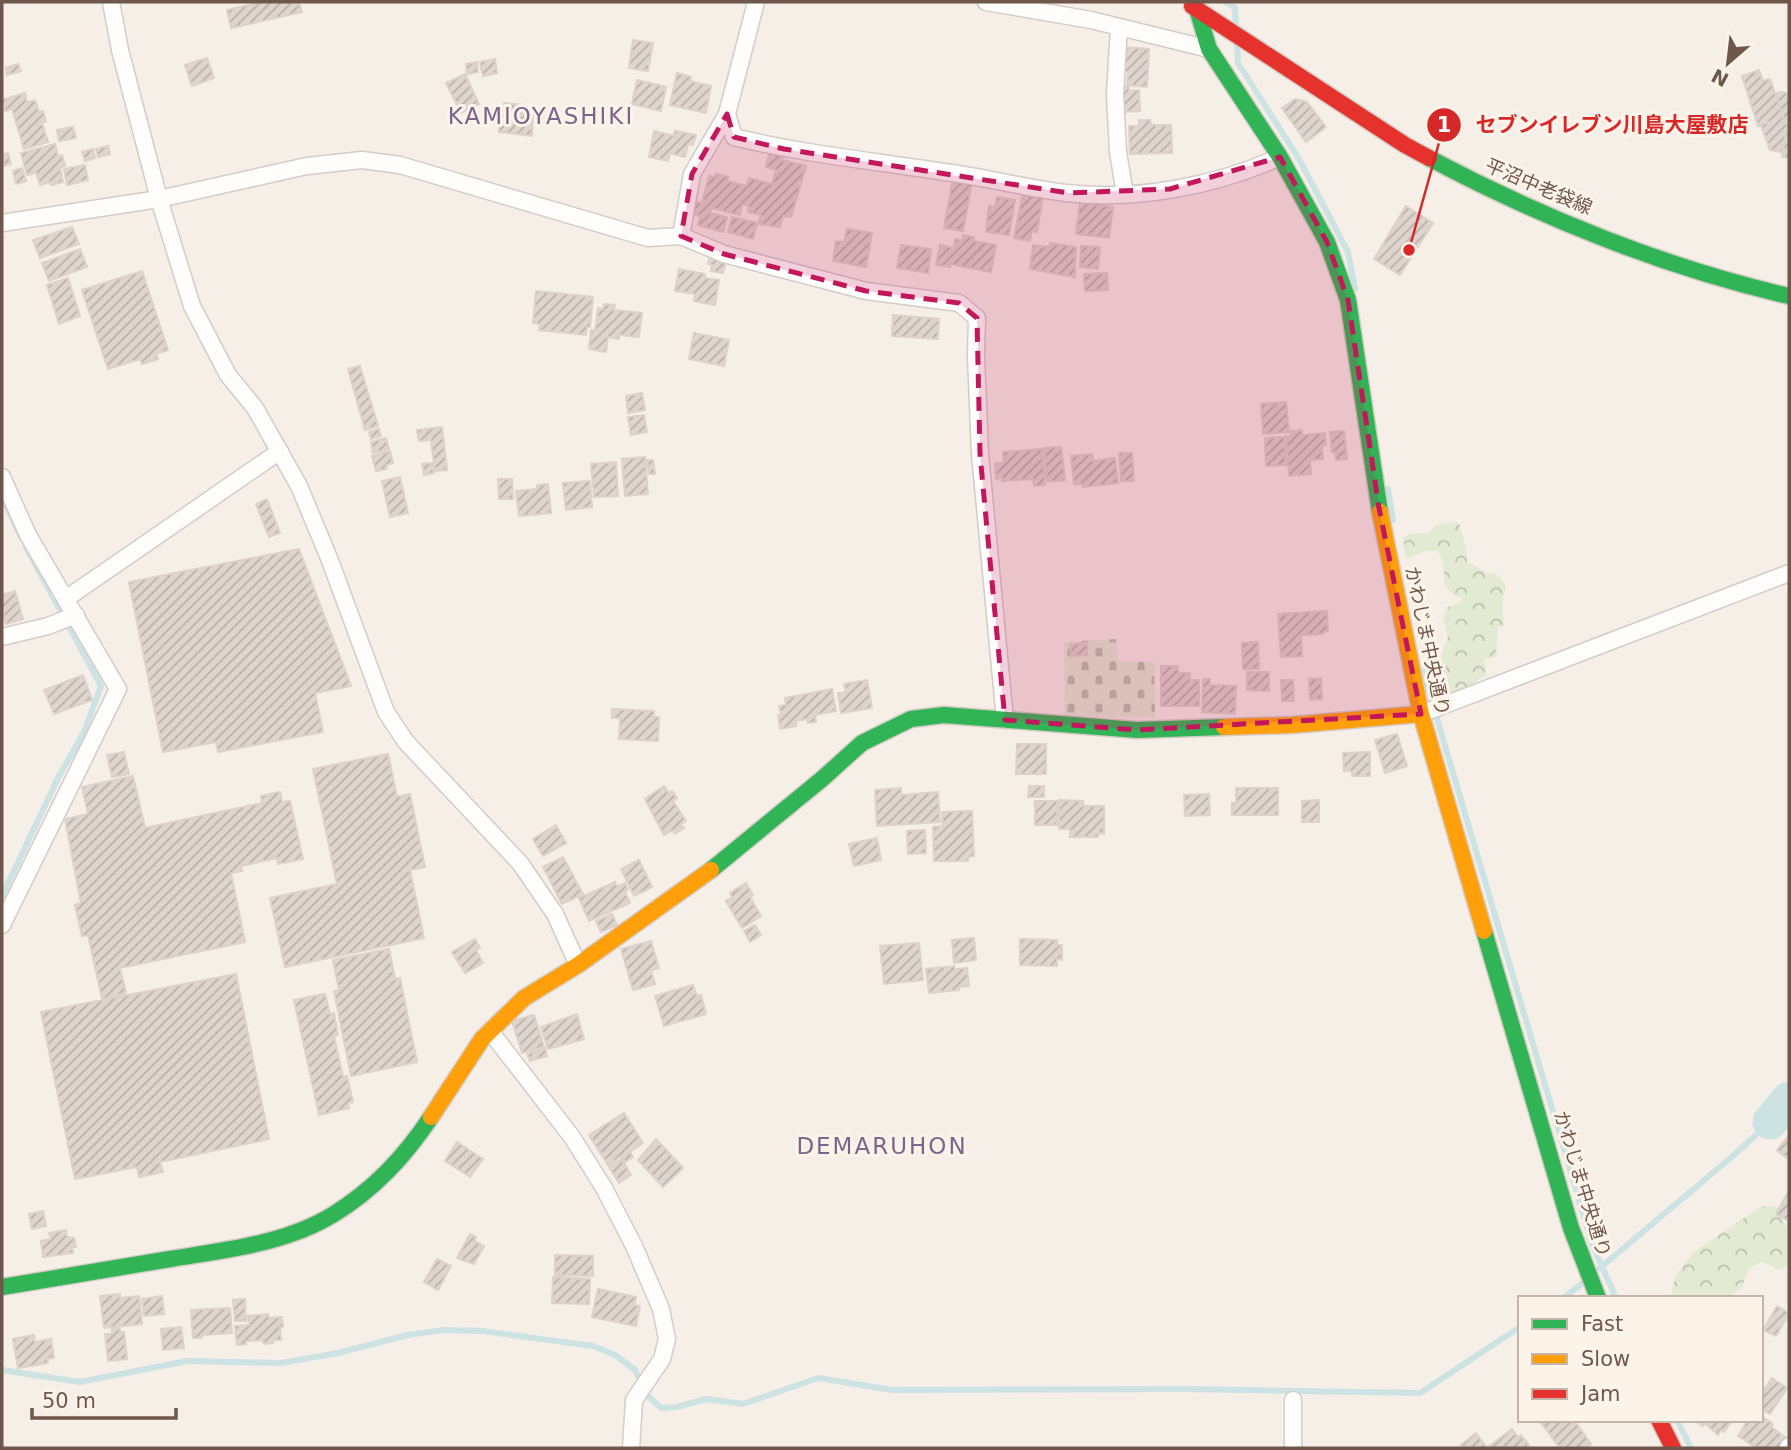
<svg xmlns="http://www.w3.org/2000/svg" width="1791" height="1450" font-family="'DejaVu Sans','Noto Sans JP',sans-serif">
<defs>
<pattern id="forest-crowns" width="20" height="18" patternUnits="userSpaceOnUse" patternTransform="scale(1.75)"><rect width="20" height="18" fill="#e2ead4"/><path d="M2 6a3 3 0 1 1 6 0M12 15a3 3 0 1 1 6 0" fill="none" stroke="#bbc0ae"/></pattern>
<pattern id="cemetery-stones" width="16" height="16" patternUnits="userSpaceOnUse" patternTransform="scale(1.75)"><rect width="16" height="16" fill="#e2ead4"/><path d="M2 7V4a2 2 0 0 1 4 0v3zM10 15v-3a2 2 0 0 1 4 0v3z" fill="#bbc0ae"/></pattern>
<pattern id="building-hatch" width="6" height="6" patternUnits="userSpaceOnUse" patternTransform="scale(1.75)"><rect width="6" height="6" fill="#ded5ce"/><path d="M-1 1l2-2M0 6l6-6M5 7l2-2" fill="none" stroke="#b8b0a9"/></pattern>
</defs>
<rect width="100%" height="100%" fill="#f5efe8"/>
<!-- forest -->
<path fill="url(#forest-crowns)" d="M1450 522 1459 523 1467 552V562L1486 572 1498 575 1506 586 1502 604 1504 626 1498 627 1496 657 1484 660 1487 676 1476 681 1478 688 1439 699C1436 679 1439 655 1448 638L1443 618 1447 607 1457 604 1462 599C1431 585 1453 572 1437 551H1426L1406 559 1403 538 1409 534 1428 533 1437 525Z
M1774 1206 1781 1211 1785 1224 1789 1227V1266L1779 1270 1762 1262C1749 1266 1745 1273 1743 1286L1728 1298H1671L1672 1288 1677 1273 1694 1252 1760 1207Z"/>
<!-- cemetery -->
<path fill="url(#cemetery-stones)" d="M1116 639 1118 661 1154 662 1155 718 1065 716 1064 642Z"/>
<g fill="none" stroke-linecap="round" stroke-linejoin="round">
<!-- stream -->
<path stroke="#cce2e3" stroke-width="6" d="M1226 2 1235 8 1236 28
M1237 43 1238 63 1299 159 1348 252 1355 289
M1388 489 1393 520
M2 497 20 535
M1423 671 1592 1244 1616 1298
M2 896 58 778 84 732 101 686 26 547
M1600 1268 1734 1155 1770 1122
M1563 1298 1587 1280
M2 1370 80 1382 187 1361 281 1363 338 1353 408 1335 443 1330 483 1331 593 1346 615 1355 635 1370 649 1397 661 1408 677 1407 706 1399 743 1404 818 1378 892 1390 1186 1389 1420 1393 1520 1327
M1677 1420 1691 1448"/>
<!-- river -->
<path stroke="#cce2e3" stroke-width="35" d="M1770 1122 1789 1099"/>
</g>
<!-- building -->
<path fill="url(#building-hatch)" stroke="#ddd2cb" stroke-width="2" d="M262 2H299L302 12 231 28 227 10Z
M633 40 653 43 648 71 629 68Z
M1124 47 1149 49 1147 87 1127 85 1128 72 1123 71Z
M207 58 214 78 192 86 185 65Z
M495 59 497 73 483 76 480 62Z
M477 62 478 72 467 74 466 64Z
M18 64 21 71 7 75 6 68Z
M1759 70 1763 81 1770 79 1783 117 1758 126 1742 76Z
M677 73 691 77 690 81 711 86 706 113 670 105Z
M465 74 479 104 461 113 446 83Z
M637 80 666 87 661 111 632 104Z
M1121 87H1129V91L1139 90 1140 111 1121 112Z
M1783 92 1789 94V119L1782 152 1770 150 1761 125 1783 117 1775 93Z
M25 93 27 103 35 100 39 112 43 111 46 121 42 123 48 142 24 149 12 109 5 111 2 100Z
M1295 99 1307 102 1326 127 1306 142 1282 108Z
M504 103 524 105V109L533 110 532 136 499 132V124H495L496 108H504Z
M1788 119H1789V158L1782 157Z
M1139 120H1150L1151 125H1171L1172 153 1130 154 1129 126H1139Z
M73 127 76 138 59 141 57 130Z
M654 131 674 136 675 131 696 135 693 145 688 144 685 157 670 153 668 161 649 157Z
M55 144 58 156 62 155 65 166 60 168 63 182 51 185 50 182 40 185 36 173 27 175 21 153Z
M108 146 110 154 98 157 96 149Z
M93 149 95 158 85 161 82 152Z
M770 150 783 154 782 160 806 166 791 217 783 216 780 227 758 224 761 215 748 212 749 206 742 204 740 215 712 208 710 213 727 217 723 232 698 225 700 216 692 214 695 201 702 203 709 176 715 177 716 174 728 177 727 181 747 186 749 178 772 184 776 170 766 167Z
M8 153 11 164 4 166 2 155Z
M85 165 88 180 67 185 64 169Z
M22 168 26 181 16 184 13 171Z
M953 179 972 182 963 231 944 228Z
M1023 192 1043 196 1037 232 1032 231 1030 241 1014 238Z
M997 197 1015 200 1009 235 986 232 989 206 995 207Z
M1080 202 1113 207 1109 238 1076 234Z
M1406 206 1433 223 1400 275 1374 259Z
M732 217 757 223 753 239 728 232Z
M72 227 79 244 40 258 33 240Z
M847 229 872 233 866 267 833 261 836 241 844 242Z
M963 235 974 237V241L996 245 991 272 950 264V267L936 265 940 245 954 248 955 239 963 240Z
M1050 243 1076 247 1075 277 1030 269 1033 245 1049 247Z
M901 245 931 249 928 273 897 268Z
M1081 246 1100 247 1098 269 1080 267Z
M80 249 87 267 49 281 42 263Z
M710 256 726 260 723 273 711 271 712 265 708 264Z
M679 269 705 274V278L719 280 715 305 694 301 695 294 675 291Z
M142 271 168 350 156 354 158 359 142 364 140 359 108 369 82 290Z
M1107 273 1108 290 1085 291 1084 274Z
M68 278 80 316 59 324 47 285Z
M536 291 593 297 590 327H587L586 335 539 330 540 324 533 323Z
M604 304 615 305 614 310 642 313 639 337 619 335V339L608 337 606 352 589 349 591 330 595 331 598 308 603 309Z
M893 315 939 319 938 339 892 336Z
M694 333 729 340 724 366 689 359Z
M360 366 378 426 365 430 348 369Z
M642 393 645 410 628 413 626 396Z
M1286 402 1289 432 1263 434 1261 404Z
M644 415 647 432 631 435 628 417Z
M442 427 447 470 435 471 431 440 419 441 417 430Z
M379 429 381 436 371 439 369 432Z
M1302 430V435L1325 433 1326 445H1322L1323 459 1310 460 1311 474 1289 476 1286 436H1291V431Z
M1344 431 1347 459 1336 460 1335 452H1332L1330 432Z
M1284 437 1286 465 1266 466 1265 438Z
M386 438 389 449 373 453 371 442Z
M1061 447 1065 480 1047 482 1044 448Z
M1042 449 1045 485 1034 486 1033 479 1002 481V478L996 479 995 463H1004L1003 452Z
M390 451 393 463 386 465 387 469 376 471 372 456Z
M1119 453H1132L1134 481H1121Z
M1092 454 1093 461 1115 458 1118 483 1083 487V484H1074L1071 456Z
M645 457 648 494 625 496 622 459Z
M647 460H653L655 474H649Z
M616 462 618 496 594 497 591 464Z
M432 463 434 473 424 475 422 464Z
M400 477 408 513 390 517 382 481Z
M498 479H512L513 499H499Z
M590 481 592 507 566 510 563 483Z
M548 484 551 513 519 516 516 491 537 489V485Z
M267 499 280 533 269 537 256 504Z
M299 549 351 686 315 693 323 732 218 752 216 742 163 752 129 582Z
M15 591 23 619 6 624 2 607V595Z
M1327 611 1328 631 1323 632V634L1301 635 1302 656 1281 657 1278 614Z
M1258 642 1259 669H1243L1242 643Z
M1087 643V655L1071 656 1070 644Z
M1161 666H1178V673H1190V680H1199V706H1161Z
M1247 672H1269V691L1247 690Z
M83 675 92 700 54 714 44 690Z
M1321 678 1322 699 1310 700 1309 679Z
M1203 679H1210V685L1236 686 1235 714 1202 712Z
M867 680 872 708 841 713 838 693 846 692 844 684Z
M1281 680H1293L1294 701H1282Z
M832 689 836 711 815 715 816 722 808 723 807 719 796 721V726L780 729 778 715H781L779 706 786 705 785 698Z
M612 709 654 711V717H659L658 741 619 739 620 718H612Z
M1397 734 1407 766 1385 773 1375 740Z
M1017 744H1046V774H1016Z
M124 752 129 774 112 777 107 755Z
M1370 752V776H1352V771H1344L1343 753Z
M388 754 397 797 410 794 425 867 410 870 424 938 285 967 270 898 337 884 313 769Z
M133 776 145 828 262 803 261 796 280 792 282 802 290 801 303 859 278 864 277 858 241 866 242 871 231 873 245 942 120 968 126 993 102 999 88 935 82 936 75 905 81 903 65 819 88 814 82 787Z
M664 786 669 793 672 791 677 798 673 801 686 821 681 824 684 828 675 834 672 830 664 835 645 799Z
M1029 786H1044V797H1028Z
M901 788V795L938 792 940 822 877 826 875 790Z
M1236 788H1278V815H1232V803H1236Z
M1209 794 1210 815 1185 816 1184 795Z
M1059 800 1083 801V806H1104V834L1098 833V837H1070V829H1059Z
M1319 800V822H1302V801Z
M1035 801H1057V825H1035Z
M972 811 974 856 968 857V861H934L933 827 943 826 942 812Z
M556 825 566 843 543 856 533 839Z
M925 830 926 853 908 854 907 831Z
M877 838 881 860 854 866 849 844Z
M563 857 583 894 562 904 543 867Z
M639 860 652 887 634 896 621 869Z
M615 882 617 887 625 883 628 890 625 892 630 903 589 921 579 898Z
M746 883 753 895 750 897 761 916 742 928 726 901 732 898 730 893Z
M612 914 617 925 601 932 596 921Z
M755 925 761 935 750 942 744 931Z
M974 938 976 960 954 963 952 940Z
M475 939 480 948 476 950 483 963 465 973 452 952Z
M1020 939 1057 940V945H1062V960L1057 959V966L1020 965Z
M651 941 659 968 651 971 655 984 633 990 621 949Z
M919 943 923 980 884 984 880 946Z
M389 949 395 979 400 978 417 1062 351 1076 334 991 339 990 333 960Z
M954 966 955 969 967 968 969 986 959 987V990L929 993 926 969Z
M236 974 269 1139 160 1162 163 1172 139 1177 137 1167 75 1179 41 1012Z
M693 985 697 996 701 995 706 1014 664 1026 655 996Z
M325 994 330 1014 334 1013 338 1035 334 1036 343 1077 347 1076 353 1102 348 1103 349 1108 319 1115 294 1000Z
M577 1014 584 1039 548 1049 541 1027Z
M534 1015 544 1047 522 1053 512 1021Z
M545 1048 547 1056 530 1061 527 1054Z
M624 1113 643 1143 630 1152 633 1157 625 1162 622 1156 608 1165 589 1135Z
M1789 1135V1160L1777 1150Z
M656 1139 683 1168 663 1187 638 1160Z
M457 1142 483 1159 470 1177 445 1161Z
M622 1159 631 1175 619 1183 609 1167Z
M1789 1190V1221L1776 1214Z
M43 1211 46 1226 32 1229 29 1214Z
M66 1230 67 1237 74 1238 76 1247H72L73 1253 43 1257 41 1241 51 1239 49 1233Z
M470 1234 476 1237 474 1241 484 1246 474 1264 457 1258Z
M555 1255 593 1256V1276L555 1275Z
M437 1259 451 1266 438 1290 424 1282Z
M553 1277 590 1279 589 1304 552 1303Z
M598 1289 636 1297 634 1305 640 1306 636 1326 592 1317Z
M120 1294V1298L139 1296 142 1324 104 1328 100 1296Z
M162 1296 164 1314 144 1316 142 1299Z
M245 1299 246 1321H235L233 1300Z
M1777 1306 1789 1313 1776 1336 1763 1330Z
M230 1308 232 1333 202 1335V1338H193L191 1310Z
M268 1314 269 1318 282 1317 283 1327H280L281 1340H273V1343L264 1344 263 1340 246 1341V1344L237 1345 235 1326 249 1325 248 1316Z
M181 1327 184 1348 163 1350 161 1329Z
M120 1328V1333L124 1332 127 1359 108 1361 105 1334H112V1329Z
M34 1335 35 1342 51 1339 54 1358 47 1359 48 1363 18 1368 13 1339Z
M1772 1378 1787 1388 1770 1414 1761 1408V1394Z
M1761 1416 1773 1424 1771 1427 1788 1439 1782 1448H1757L1738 1436 1748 1420H1761Z
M1539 1420H1574L1591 1444 1585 1448H1560Z
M1694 1420H1732L1724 1432 1721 1430 1718 1435 1705 1423 1703 1426Z
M1512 1429 1518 1437 1521 1435 1529 1445 1525 1448H1463L1461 1445 1476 1433 1487 1448Z"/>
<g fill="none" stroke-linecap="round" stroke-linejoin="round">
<defs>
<path id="street" d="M111 2 120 50 159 199 192 306 228 375 255 408 299 486 329 558 386 712 406 742 520 863 555 914 578 965
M986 2 1091 20 1209 49
M1119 27 1115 94 1118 152 1125 194
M727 114 734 137C803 154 874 161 944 172 985 177 1025 188 1066 193 1137 201 1215 186 1280 157
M2 223 159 199 307 166 362 160 400 165 648 238 681 236 724 254 866 291 959 303 977 318 976 356 980 454 1005 720
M681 236 692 174 727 114 756 2
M2 477 28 535 118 689 2 925
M67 598 280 451
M2 637 48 626 76 615
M1421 714 1789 573
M490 1031 572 1137 604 1188 634 1246 661 1309 667 1339 662 1359 634 1400 631 1448
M1293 1448V1400
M1788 1448 1789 1446"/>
<path id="fast" d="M1197 9 1209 49 1280 157 1327 242 1348 300 1380 512
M1429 158C1540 217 1666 268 1789 296
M711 870 822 779 862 743 911 719 944 715 1137 730 1224 727
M1484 931 1571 1228 1598 1298
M2 1287C58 1278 114 1268 170 1259 224 1250 286 1244 334 1214 373 1190 406 1155 431 1117"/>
<path id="slow" d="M1380 512 1421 714 1484 931
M1224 727 1292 725 1421 714
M431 1117 482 1039 524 998 578 965 711 870"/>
<path id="jam" d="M1192 6 1405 145 1429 158
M1659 1420 1673 1448"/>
</defs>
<!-- street casing -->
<use href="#street" stroke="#d3ccc7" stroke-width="19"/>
<!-- fast casing -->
<use href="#fast" stroke="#d4ccc5" stroke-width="19"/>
<!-- slow casing -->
<use href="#slow" stroke="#d4ccc5" stroke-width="19"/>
<!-- jam casing -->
<use href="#jam" stroke="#d4ccc5" stroke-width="19"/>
<!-- street -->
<use href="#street" stroke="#fefdfc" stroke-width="16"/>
<!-- fast -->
<use href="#fast" stroke="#30b455" stroke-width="16"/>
<!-- slow -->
<use href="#slow" stroke="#ff9f0a" stroke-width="16"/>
<!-- jam -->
<use href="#jam" stroke="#e5322d" stroke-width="16"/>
</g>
<!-- marked area -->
<path fill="#c2185b" fill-opacity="0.2" stroke="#c2185b" stroke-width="5" stroke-dasharray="14 9" stroke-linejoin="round" d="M727 114 734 137 784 149 1069 193 1170 189 1280 157 1327 242 1348 300 1379 508 1421 714 1137 730 1005 720 980 454 977 318 959 303 866 291 724 254 681 236 692 174Z"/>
<g text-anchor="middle" stroke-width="6" stroke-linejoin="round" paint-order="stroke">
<!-- street labels -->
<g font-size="19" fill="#6f574c" stroke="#fdf4e9">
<text transform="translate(1539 186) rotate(23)" y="7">平沼中老袋線</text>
<text transform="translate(1428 641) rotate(78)" y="7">かわじま中央通り</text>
<text transform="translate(1583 1184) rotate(73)" y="7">かわじま中央通り</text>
</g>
<!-- quarter labels -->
<g font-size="23" letter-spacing="2" fill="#7c648c" stroke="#fdf4e9">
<text x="541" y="124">KAMIOYASHIKI</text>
<text x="882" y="1154">DEMARUHON</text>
</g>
</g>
<!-- callouts -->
<path fill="none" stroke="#d62828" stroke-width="2.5" d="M1409 250L1444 125"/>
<g fill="#d62828" stroke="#fdf4e9" stroke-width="2.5">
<circle cx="1409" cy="250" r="7"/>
<circle cx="1444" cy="125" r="18"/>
</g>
<g font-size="21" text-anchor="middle" font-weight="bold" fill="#fff">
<text x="1444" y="132">1</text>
</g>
<g font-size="21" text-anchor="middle" font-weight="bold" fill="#d62828" stroke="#fdf4e9" stroke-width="6" stroke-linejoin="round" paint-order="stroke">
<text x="1612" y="132">セブンイレブン川島大屋敷店</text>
</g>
<!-- border -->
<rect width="1791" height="1450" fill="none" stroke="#6f574c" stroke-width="7"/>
<!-- legend -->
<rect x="1518" y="1296" width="245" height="126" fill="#fdf4e9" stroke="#c4b5aa" stroke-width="2"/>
<rect x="1532" y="1319" width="35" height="10" fill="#30b455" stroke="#c4b5aa" stroke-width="2"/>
<text x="1581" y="1331" font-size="21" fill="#6f574c">Fast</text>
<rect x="1532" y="1354" width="35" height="10" fill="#ff9f0a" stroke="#c4b5aa" stroke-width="2"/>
<text x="1581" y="1366" font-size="21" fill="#6f574c">Slow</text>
<rect x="1532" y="1389" width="35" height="10" fill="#e5322d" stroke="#c4b5aa" stroke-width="2"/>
<text x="1581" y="1401" font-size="21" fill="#6f574c">Jam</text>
<!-- north arrow -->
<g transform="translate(1728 63) rotate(208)" stroke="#fdf4e9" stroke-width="5" paint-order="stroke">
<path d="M0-5L12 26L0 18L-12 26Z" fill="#6f574c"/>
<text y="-10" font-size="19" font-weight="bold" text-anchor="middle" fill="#6f574c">N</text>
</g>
<!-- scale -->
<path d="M32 1408v10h144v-10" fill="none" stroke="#6f574c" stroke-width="3.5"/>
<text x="42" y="1408" font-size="21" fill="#6f574c" stroke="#fdf4e9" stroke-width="5" paint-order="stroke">50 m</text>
</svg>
